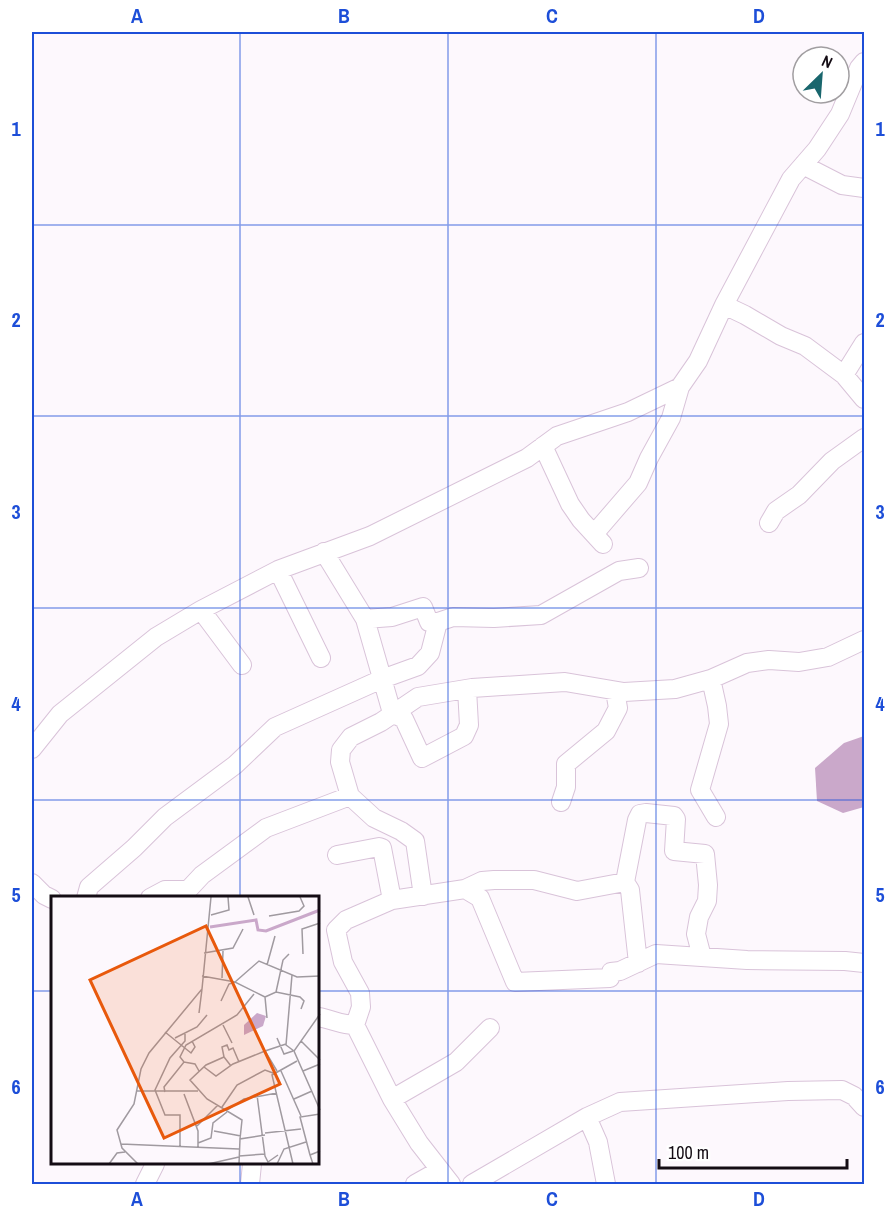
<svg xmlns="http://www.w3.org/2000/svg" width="896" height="1216" font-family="'Archivo Narrow',sans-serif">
<rect width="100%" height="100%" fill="#fdf8fd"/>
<!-- water -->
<path fill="#caa8ca" d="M864 736V807L843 813 817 801 815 768 844 743Z"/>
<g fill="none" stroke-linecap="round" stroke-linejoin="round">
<defs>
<path id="minor" d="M803 165 842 185 864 188
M724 305 745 315 781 336 805 346 844 375 864 399
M844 375 864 343
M543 446 570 504 581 520 603 544
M769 523 776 511 799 495 832 461 864 438
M594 534 638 483 649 458 671 418 680 387
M324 552 365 619 392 713 404 719 422 758 464 736 469 725 467 689
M278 570 321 658
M201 610 242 665
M365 619 392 617 423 607 429 622H438L453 617 494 618 541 615 619 571 639 568
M711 679 717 706 719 724 700 790 716 817
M32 749 60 714 156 637 201 610 278 570 370 536 527 458 557 436 628 412 680 387 698 361 724 305 791 179 817 149 840 114 859 68 864 62
M350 796 340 762 341 750 351 737 381 722 418 697 472 688 565 682 624 692 675 689 711 679 747 663 769 660 799 662 828 657 864 640
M561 802 566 787V764L606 731 618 708 615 691
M337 855 379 847 382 848 392 900
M625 882 637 820 640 814 646 813 674 816 676 819 674 851 705 854 708 885 707 901 699 917 696 934 702 957
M32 883 44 895 52 899
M465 889 480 898 515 982 610 978 611 972 620 971 656 954 747 960 845 961 864 963
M86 898 89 887 134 848 165 817 235 765 275 727 382 679 418 666 430 653 438 622
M150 898 165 890H188L202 875 266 828 350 796 374 818 401 831 415 841 423 896
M318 1017C331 1019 342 1025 355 1025
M392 1099 456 1062 490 1028
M587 1117 598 1142 606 1184
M145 1184 155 1164
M250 1184 252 1164
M415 1184 440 1170
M451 1184 419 1143 392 1099 355 1025 361 1007 360 993 343 962 336 930 346 920 392 900 465 889 482 881 494 880H534L577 891 625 882 630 890 638 963
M472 1184 587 1117 620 1102 788 1091 842 1090 854 1096 864 1107"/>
</defs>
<!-- minor casing -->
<use href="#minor" stroke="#d9c3d9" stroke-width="20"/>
<!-- minor -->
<use href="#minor" stroke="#fff" stroke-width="18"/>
</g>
<!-- grid -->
<path fill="none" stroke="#1d4ed8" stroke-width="1.5" stroke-opacity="0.55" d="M240 32V898M448 32V1184M656 32V1184M32 225H864M32 416H864M32 608H864M32 800H864M32 991H52M318 991H864M240 1164V1184"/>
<!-- overview -->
<g transform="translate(51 896)">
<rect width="268" height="268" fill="#fdf8fd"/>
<path d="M206 117 215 120 212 130 193 139V129Z" fill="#caa8ca"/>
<path fill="none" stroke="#caa8ca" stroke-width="3" d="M159 31 205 24 207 34 215 35 269 14"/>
<path fill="none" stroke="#a09aa0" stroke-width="1.5" d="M197 1 203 19M160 19 178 14 177 1M218 20 248 15 253 10 249 1M153 57 182 52 192 33M252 58 251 33 269 27M216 69 224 40M241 79 235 149 243 155M151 80 184 86 208 65 246 81 269 80M171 82 172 55M225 96 232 64 238 58M214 101 225 96 249 101 253 105 250 113M214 101 216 122M170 105 178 88 184 86 214 101M148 117 151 93M269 118 243 155 269 214M172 129 181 147M114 136 140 157 144 151 141 145M124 142 146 131 156 119M226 142 233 158 242 155M250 145 269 164M173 161 171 151 176 149 178 154 182 152 188 166M133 166 129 161 135 149 186 119 203 98M180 170 173 161 155 169 139 184 156 203 191 224 189 243M153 171 165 180 182 168 214 155M226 175 214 155 235 148M230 175 250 220M252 175 269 168M86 195H147M114 196 113 191 133 166 144 168 148 175M133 198 147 235V252M206 199 214 260 217 266 227 259M243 203 261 195M171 211 186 189 214 174 222 177M175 215 193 203 226 197M146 230 167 209M163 235 190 240M214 237 250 233M147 247 160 242 162 227 176 216M70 248 188 253M129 251V219H114L104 194 119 162 134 145V138M259 259 249 221 269 218M188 260 214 258M58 268 66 257 74 256M87 268 71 252 66 234 83 208 90 173 98 157 151 93 160 1M157 268 188 261M188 268 189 243 214 239M226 268 233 253 255 246M242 268 221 179 246 165M262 268 259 259 269 255"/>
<path fill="#e8590c" fill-opacity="0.15" stroke="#e8590c" stroke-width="3" d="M155 30 229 188 113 242 39 84Z"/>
<rect width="268" height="268" fill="none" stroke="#140c14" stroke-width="3"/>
</g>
<!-- border -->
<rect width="896" height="1216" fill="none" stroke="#ffffff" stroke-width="66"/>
<!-- north arrow -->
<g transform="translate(821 75) rotate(25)"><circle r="28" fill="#ffffff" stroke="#a19ea1" stroke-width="1.5"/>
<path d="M0-4.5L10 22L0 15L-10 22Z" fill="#19666d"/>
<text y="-9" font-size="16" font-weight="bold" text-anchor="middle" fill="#140c14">N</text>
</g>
<!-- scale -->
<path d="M659 1159v9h188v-9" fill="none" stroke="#140c14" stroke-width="3"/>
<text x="668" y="1159" font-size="18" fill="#140c14" stroke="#ffffff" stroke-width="4.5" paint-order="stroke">100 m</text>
<rect x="33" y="33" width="830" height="1150" fill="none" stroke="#1d4ed8" stroke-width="2"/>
<g font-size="20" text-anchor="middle" font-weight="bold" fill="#1d4ed8">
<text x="137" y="23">A</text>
<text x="344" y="23">B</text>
<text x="552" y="23">C</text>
<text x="759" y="23">D</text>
<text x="16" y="136">1</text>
<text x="880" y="136">1</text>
<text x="16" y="327">2</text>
<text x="880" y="327">2</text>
<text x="16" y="519">3</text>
<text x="880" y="519">3</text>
<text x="16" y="711">4</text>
<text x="880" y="711">4</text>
<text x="16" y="902">5</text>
<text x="880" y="902">5</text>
<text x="16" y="1094">6</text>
<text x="880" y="1094">6</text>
<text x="137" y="1206">A</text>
<text x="344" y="1206">B</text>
<text x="552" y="1206">C</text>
<text x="759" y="1206">D</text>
</g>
</svg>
